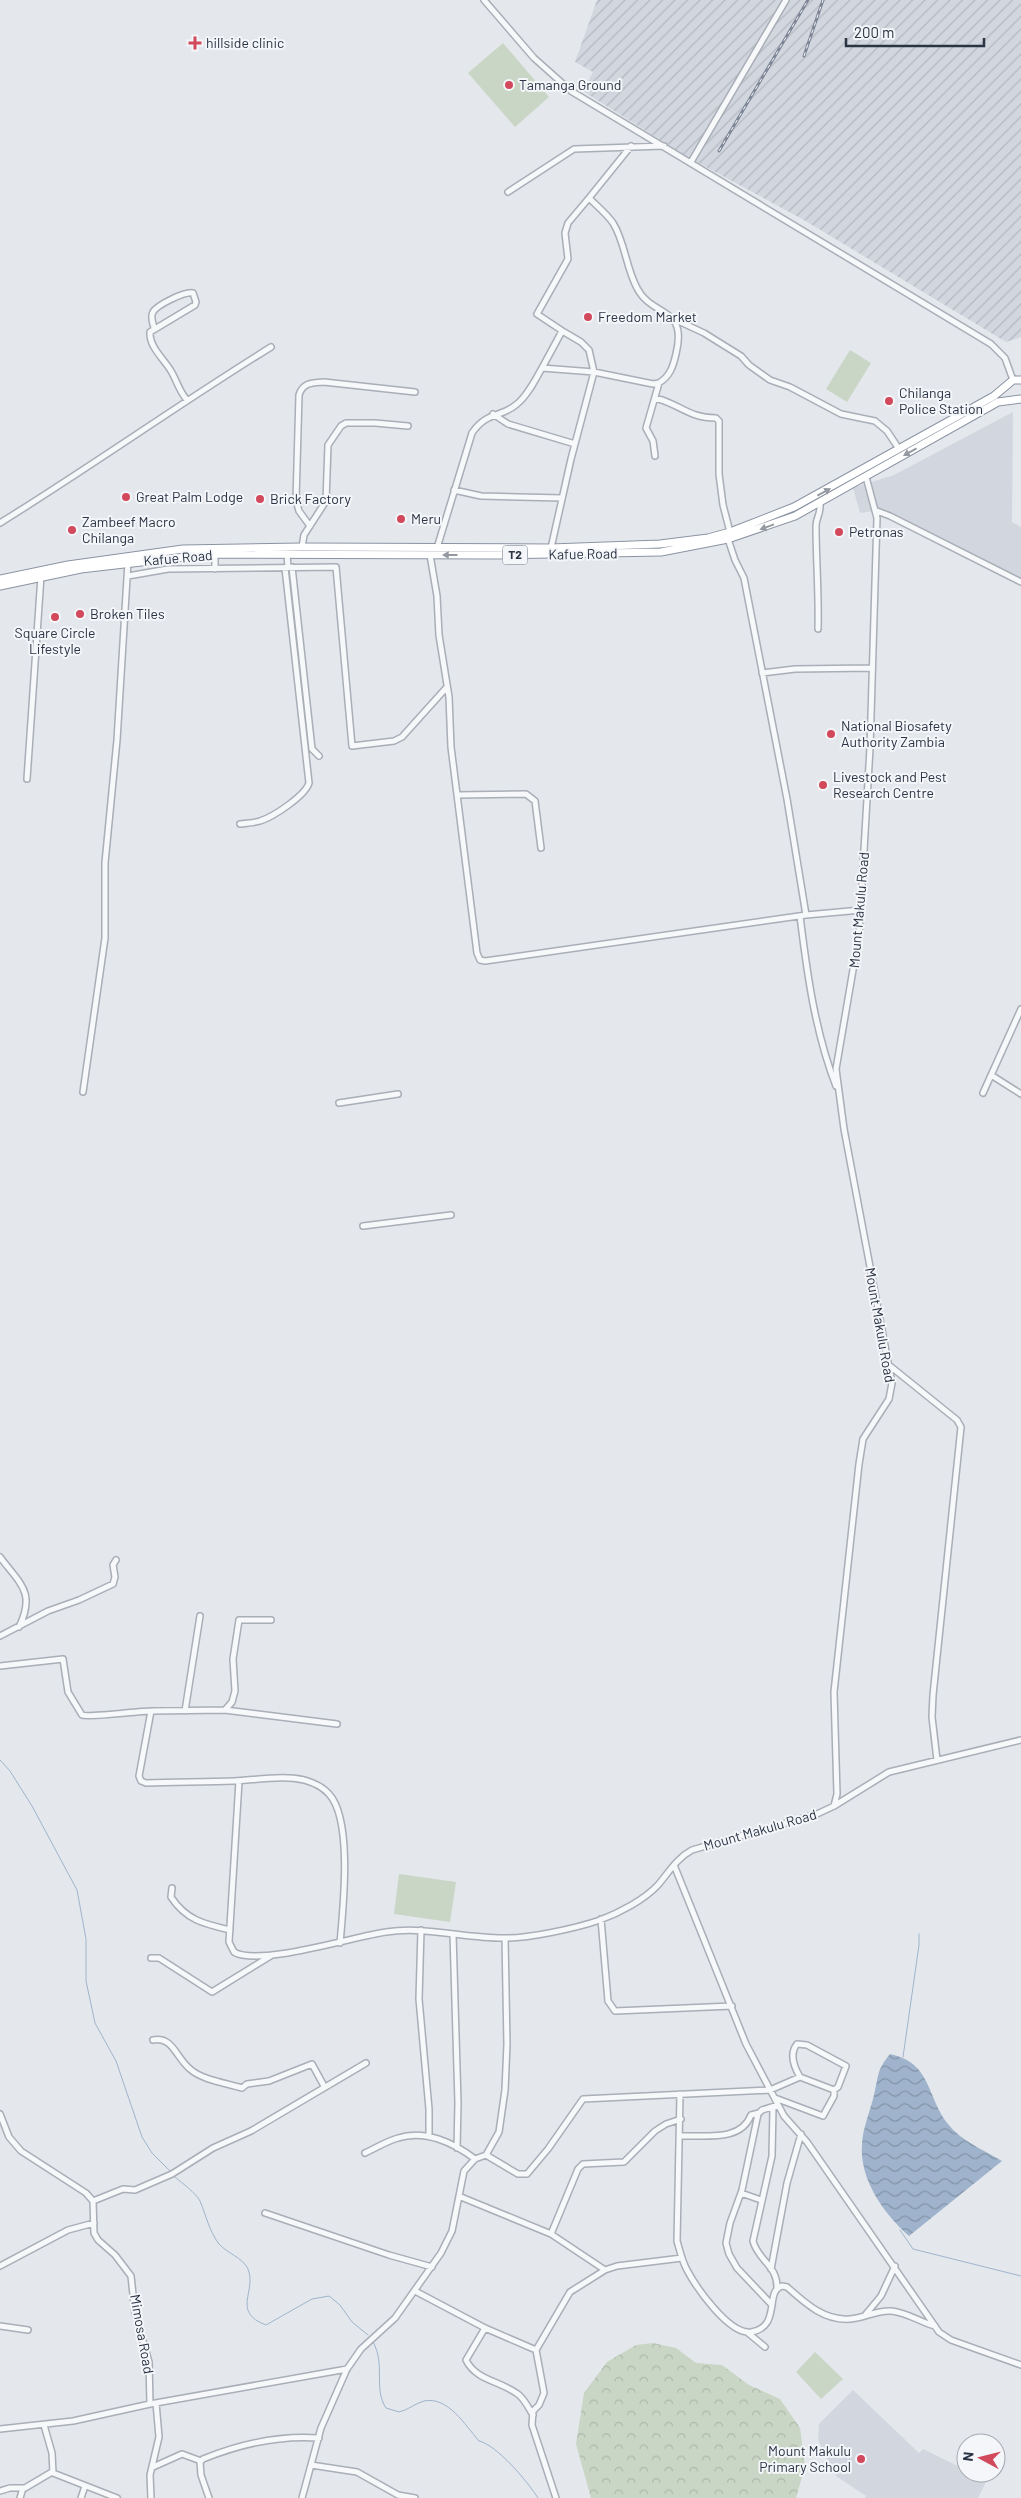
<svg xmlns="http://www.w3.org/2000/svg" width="1021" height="2498" font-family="Barlow,sans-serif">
<defs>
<pattern id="industrial-furrows" width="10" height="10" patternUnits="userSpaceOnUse" patternTransform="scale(1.25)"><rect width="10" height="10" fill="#d2d6de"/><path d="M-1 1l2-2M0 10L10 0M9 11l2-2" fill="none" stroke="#b4b8c0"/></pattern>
<pattern id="forest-crowns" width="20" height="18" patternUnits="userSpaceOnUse" patternTransform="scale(1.25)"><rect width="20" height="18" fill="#c9d6c5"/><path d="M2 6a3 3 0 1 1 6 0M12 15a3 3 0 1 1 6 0" fill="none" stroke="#adb8ab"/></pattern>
<pattern id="water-waves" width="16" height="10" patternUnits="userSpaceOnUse" patternTransform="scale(1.25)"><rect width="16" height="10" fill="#9fb4cc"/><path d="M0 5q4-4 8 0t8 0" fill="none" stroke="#8293a7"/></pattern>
</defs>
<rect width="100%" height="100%" fill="#e4e7ec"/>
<!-- built -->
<path fill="#d2d6de" d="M1013 412 1012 522 1021 527V579L882 510 860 513 853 488 894 475Z
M853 2390 919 2453 923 2449 966 2470V2473H972L987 2480 978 2498H865L866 2496 836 2476 818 2440 819 2424Z"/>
<!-- industrial -->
<path fill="url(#industrial-furrows)" d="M597 0H1021V337L1006 342 804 220 684 155 583 91 593 72 575 62Z"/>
<!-- green -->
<path fill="#c9d6c5" d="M503 43 549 97 515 127 468 73Z
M850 350 871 363 847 402 826 389Z
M399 1874 456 1882 450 1922 394 1914Z
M815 2352 843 2379 821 2399 796 2372Z"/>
<!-- forest -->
<path fill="url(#forest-crowns)" d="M653 2343 676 2348 696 2363 722 2365 749 2385 780 2399 800 2428 805 2466 796 2498H591L576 2444 584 2393 607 2362 636 2345Z"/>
<!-- water -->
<path fill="url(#water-waves)" d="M890 2054C932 2063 926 2096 948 2124 961 2141 984 2150 1002 2161L909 2236C884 2214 859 2179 862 2144 863 2128 869 2114 873 2099 879 2078 875 2072 890 2054Z"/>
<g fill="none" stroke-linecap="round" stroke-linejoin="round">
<!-- stream -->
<path stroke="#9fb4cc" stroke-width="1" d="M0 1760 10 1771 32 1806 77 1890 86 1939V1981L95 2023 116 2061 142 2137 152 2153 171 2172
M903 2057 919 1945V1934
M175 2177C183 2184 195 2192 200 2201 206 2215 209 2231 219 2244 227 2253 243 2258 248 2269 257 2291 231 2312 266 2325L312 2299 329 2296 340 2305 352 2322 368 2335
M900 2230 913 2249 1021 2276
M373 2342C386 2365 373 2388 386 2408L399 2412C408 2410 416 2403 424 2401 448 2396 465 2425 479 2441 497 2445 528 2482 538 2498"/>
<defs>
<path id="minor" d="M484 0 534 58 571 91 991 344 1005 358 1013 380
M691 162 786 0
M508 192 574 149 664 146
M589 198 631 146
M674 319 704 333 741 356 749 365 770 380 790 387 841 414 875 421 887 431 899 449
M154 328C153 323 150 317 153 312 157 305 185 291 193 293L196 302 195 305 150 332C149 347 164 359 171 371 177 381 179 391 187 400
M542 368 561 333 564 332 581 342 589 350 594 372 571 459 551 548
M655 398C680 404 688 418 716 418L719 421V474L723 505 730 532
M493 414 508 424 575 444
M655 456 653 441 646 428 659 383
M454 490 481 496 562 498
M877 511 890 516 1021 582
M0 523C92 466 179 404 271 347
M310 526 299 511 296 500 299 395C303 382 313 383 324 382L415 392
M728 539 735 560 744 578 787 799 806 915
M302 547 304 535 326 501 328 445 341 426 346 423H375L408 426
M437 548 472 433C487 411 501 418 517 404 528 395 535 380 542 368L594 372 653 384 659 383C670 376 673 367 676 354 688 305 652 318 637 288 626 268 625 242 613 223 607 214 597 206 589 198L568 223 565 233 568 259 537 314 564 332
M215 554V569
M287 554 288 567
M430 555 437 596 439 635 449 697 451 747 477 953 480 960 485 961 806 915 861 910
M292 567 312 749 319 756
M128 576 168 569 336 567 352 746 394 741 402 737 447 687
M818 629C819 594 816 560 816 526 816 517 821 515 820 503
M762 673 795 669 872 668
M27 779 41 576
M458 795 526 794 535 801 541 848
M240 824C247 823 254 823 260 821 273 817 305 796 309 783L285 568
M800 916C807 973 815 1032 836 1086
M991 1075 1021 1094
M83 1092 105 938V863L117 740 128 562
M983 1093 1021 1009
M339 1103 398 1094
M363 1226 451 1215
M890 1366 957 1420 961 1427 933 1695 932 1717 937 1760
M0 1557C20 1584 36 1592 19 1627
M0 1636 48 1611 79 1600 113 1584 115 1577 113 1565 116 1560
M0 1666 63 1659 68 1692 82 1715C88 1718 138 1711 151 1711
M225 1710 232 1702 235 1691 233 1659 239 1620H271
M185 1711 200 1616
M337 1724 225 1710 151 1711 139 1776 141 1781 146 1783C175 1782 204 1782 234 1781 262 1780 306 1769 329 1794 353 1820 343 1909 340 1943
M239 1781 229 1942 234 1952C259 1967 355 1936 386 1932 425 1926 464 1938 503 1938 527 1939 577 1928 600 1920 619 1913 644 1900 658 1885 669 1872 677 1858 692 1850L817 1814 834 1806 837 1794 834 1692 859 1464 863 1439 889 1399 892 1383 844 1129 836 1069 859 935 870 748 877 518 866 477
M834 1806 889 1772 1021 1740
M674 1865 746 2044 784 2116 807 2142 939 2332 951 2340 1021 2365
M172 1888 171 1897C186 1920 204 1924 230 1930
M601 1919 608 2001 615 2011 732 2006
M421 1930 419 1999 429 2109V2136
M453 1934 458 2103 457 2148
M151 1958H159L212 1992 272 1955
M153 2040C173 2036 176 2058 190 2069 202 2080 226 2083 242 2088L247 2084 269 2081 312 2064 324 2086
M680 2094 677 2241C680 2251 682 2261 687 2270 696 2287 729 2335 751 2332 782 2327 764 2291 782 2286L787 2287C805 2303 824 2321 850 2319 865 2318 876 2310 891 2311 906 2312 920 2322 935 2326
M775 2098 823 2116 834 2096V2090
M773 2107 772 2156 753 2241C758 2261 778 2265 777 2289
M0 2114 9 2137 21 2151 86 2193 93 2201 94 2233 98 2240 115 2255 131 2276 135 2313 149 2362 150 2404
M680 2136C705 2135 741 2142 751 2115L759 2113
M365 2153C376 2148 387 2141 398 2138 425 2129 454 2143 475 2159
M486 2155 518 2174H527L548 2149 583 2099 770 2090 800 2077 834 2090 838 2087 846 2066 807 2045 797 2044C789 2054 794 2067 800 2077
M741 2193 761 2200
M461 2197 551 2234 605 2270 617 2266 682 2258
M93 2201 123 2189 135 2190 172 2174 213 2148 251 2131 366 2063
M265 2213 389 2255 432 2267
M551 2234 578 2169 583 2164 624 2162 655 2131 666 2124 681 2119
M0 2266 68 2230 94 2223
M771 2269 787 2183 801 2134
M415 2291 485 2328 536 2350 570 2292 605 2270
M772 2305 737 2268 729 2254 726 2243 730 2223 742 2190 758 2114 762 2110 778 2105
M866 2314 881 2296 895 2266
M0 2326 28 2330
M485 2328 466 2360C476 2381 502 2381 519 2395 525 2400 529 2409 533 2415
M747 2332 765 2347
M536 2350 544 2393 539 2405 533 2411 532 2425 556 2498
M44 2425 52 2453 53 2473 117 2498
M0 2429 73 2421 150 2404 347 2369
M311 2465 357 2472 398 2495 415 2498
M153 2467 182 2454 201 2461
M0 2491 10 2488H25L52 2472
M20 2498 23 2488
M81 2498 85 2486
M151 2498 150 2475 159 2437 156 2403
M209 2498 201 2475 200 2462 203 2459C240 2444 279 2435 319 2438
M302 2498 321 2428 347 2369 361 2349 395 2318 441 2253 452 2231 464 2171 475 2159 486 2155 499 2132 505 2090 507 2044 505 1938"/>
<path id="highway" d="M0 579 68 565 183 549 302 547 551 548 660 544 708 538 730 532 794 507 994 396 1013 380H1021
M0 586 81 569 210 554 497 555 661 552 728 539 795 516 998 402 1021 399"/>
</defs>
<!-- minor casing -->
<use href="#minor" stroke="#a9aeb7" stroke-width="8"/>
<!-- highway casing -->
<use href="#highway" stroke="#8b94a3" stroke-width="9"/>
<!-- minor -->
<use href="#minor" stroke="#f7f8fa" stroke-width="5"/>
<!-- highway -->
<use href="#highway" stroke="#fff" stroke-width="7"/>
<defs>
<path id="rail" d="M804 56 823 0
M719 151 808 0"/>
</defs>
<!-- rail casing -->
<use href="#rail" stroke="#7d8696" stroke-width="3"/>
<!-- rail -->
<use href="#rail" stroke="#f4f6f9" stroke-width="1" stroke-dasharray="4" stroke-linecap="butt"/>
</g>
<!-- one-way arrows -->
<defs><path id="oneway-solid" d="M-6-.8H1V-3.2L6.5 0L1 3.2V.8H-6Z" transform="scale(1.25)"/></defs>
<g fill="#959aa2">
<use href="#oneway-solid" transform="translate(910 452) rotate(151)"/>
<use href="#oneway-solid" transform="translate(824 492) rotate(-28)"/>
<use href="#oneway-solid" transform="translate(767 527) rotate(160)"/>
<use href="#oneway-solid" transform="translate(450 555) rotate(-180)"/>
</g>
<!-- markers -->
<g fill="#d1495b" stroke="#f4f6f9" stroke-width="2">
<path d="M192.5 35.5h5v5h5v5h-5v5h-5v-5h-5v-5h5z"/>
<circle cx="509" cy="85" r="5"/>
<circle cx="588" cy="317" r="5"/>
<circle cx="889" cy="401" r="5"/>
<circle cx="126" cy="497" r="5"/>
<circle cx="260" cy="499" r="5"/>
<circle cx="401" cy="519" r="5"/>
<circle cx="72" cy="530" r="5"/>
<circle cx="839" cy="532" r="5"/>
<circle cx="80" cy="614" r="5"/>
<circle cx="55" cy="617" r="5"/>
<circle cx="831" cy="734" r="5"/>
<circle cx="823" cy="785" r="5"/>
<circle cx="861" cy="2459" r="5"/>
</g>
<g text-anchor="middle" stroke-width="4" stroke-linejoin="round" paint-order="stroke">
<!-- shield labels -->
<rect fill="#f4f6f9" stroke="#676e7b" stroke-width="1" x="502.5" y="545.5" width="25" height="19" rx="4"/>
<g font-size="12" font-weight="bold" fill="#2b3445">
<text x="515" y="559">T2</text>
</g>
<!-- poi labels -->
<g font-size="14" fill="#2b3445" stroke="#f4f6f9" text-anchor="start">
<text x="206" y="48">hillside clinic</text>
<text x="519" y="90">Tamanga Ground</text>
<text x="598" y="322">Freedom Market</text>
<text x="899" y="398">Chilanga<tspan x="899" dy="16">Police Station</tspan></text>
<text x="136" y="502">Great Palm Lodge</text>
<text x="270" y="504">Brick Factory</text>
<text x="411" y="524">Meru</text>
<text x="82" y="527">Zambeef Macro<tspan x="82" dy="16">Chilanga</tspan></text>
<text x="849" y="537">Petronas</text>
<text x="90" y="619">Broken Tiles</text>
<text x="55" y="638" text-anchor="middle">Square Circle<tspan x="55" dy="16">Lifestyle</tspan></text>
<text x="841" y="731">National Biosafety<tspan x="841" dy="16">Authority Zambia</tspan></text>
<text x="833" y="782">Livestock and Pest<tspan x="833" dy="16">Research Centre</tspan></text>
<text x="851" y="2456" text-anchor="end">Mount Makulu<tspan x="851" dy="16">Primary School</tspan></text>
</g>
<!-- street labels -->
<g font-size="14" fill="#2b3445" stroke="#f4f6f9">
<text transform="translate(583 554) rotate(-1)" y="5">Kafue Road</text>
<text transform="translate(178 558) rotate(-5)" y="5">Kafue Road</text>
<text transform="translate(859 910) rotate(-85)" y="5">Mount Makulu Road</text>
<text transform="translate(880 1325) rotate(80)" y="5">Mount Makulu Road</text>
<text transform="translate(760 1830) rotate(-16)" y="5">Mount Makulu Road</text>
<text transform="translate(142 2334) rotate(80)" y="5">Mimosa Road</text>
</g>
</g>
<!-- north arrow -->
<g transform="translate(981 2458) rotate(277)"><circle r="24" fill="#f4f6f9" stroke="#a4a8b1"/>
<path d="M0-4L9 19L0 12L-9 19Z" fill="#d1495b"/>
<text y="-8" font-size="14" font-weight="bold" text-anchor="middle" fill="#2b3445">N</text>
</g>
<!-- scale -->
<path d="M846 38v8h138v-8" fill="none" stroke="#2b3445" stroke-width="2.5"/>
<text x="854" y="38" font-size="15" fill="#2b3445" stroke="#f4f6f9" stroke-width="4" paint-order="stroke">200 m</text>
</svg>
